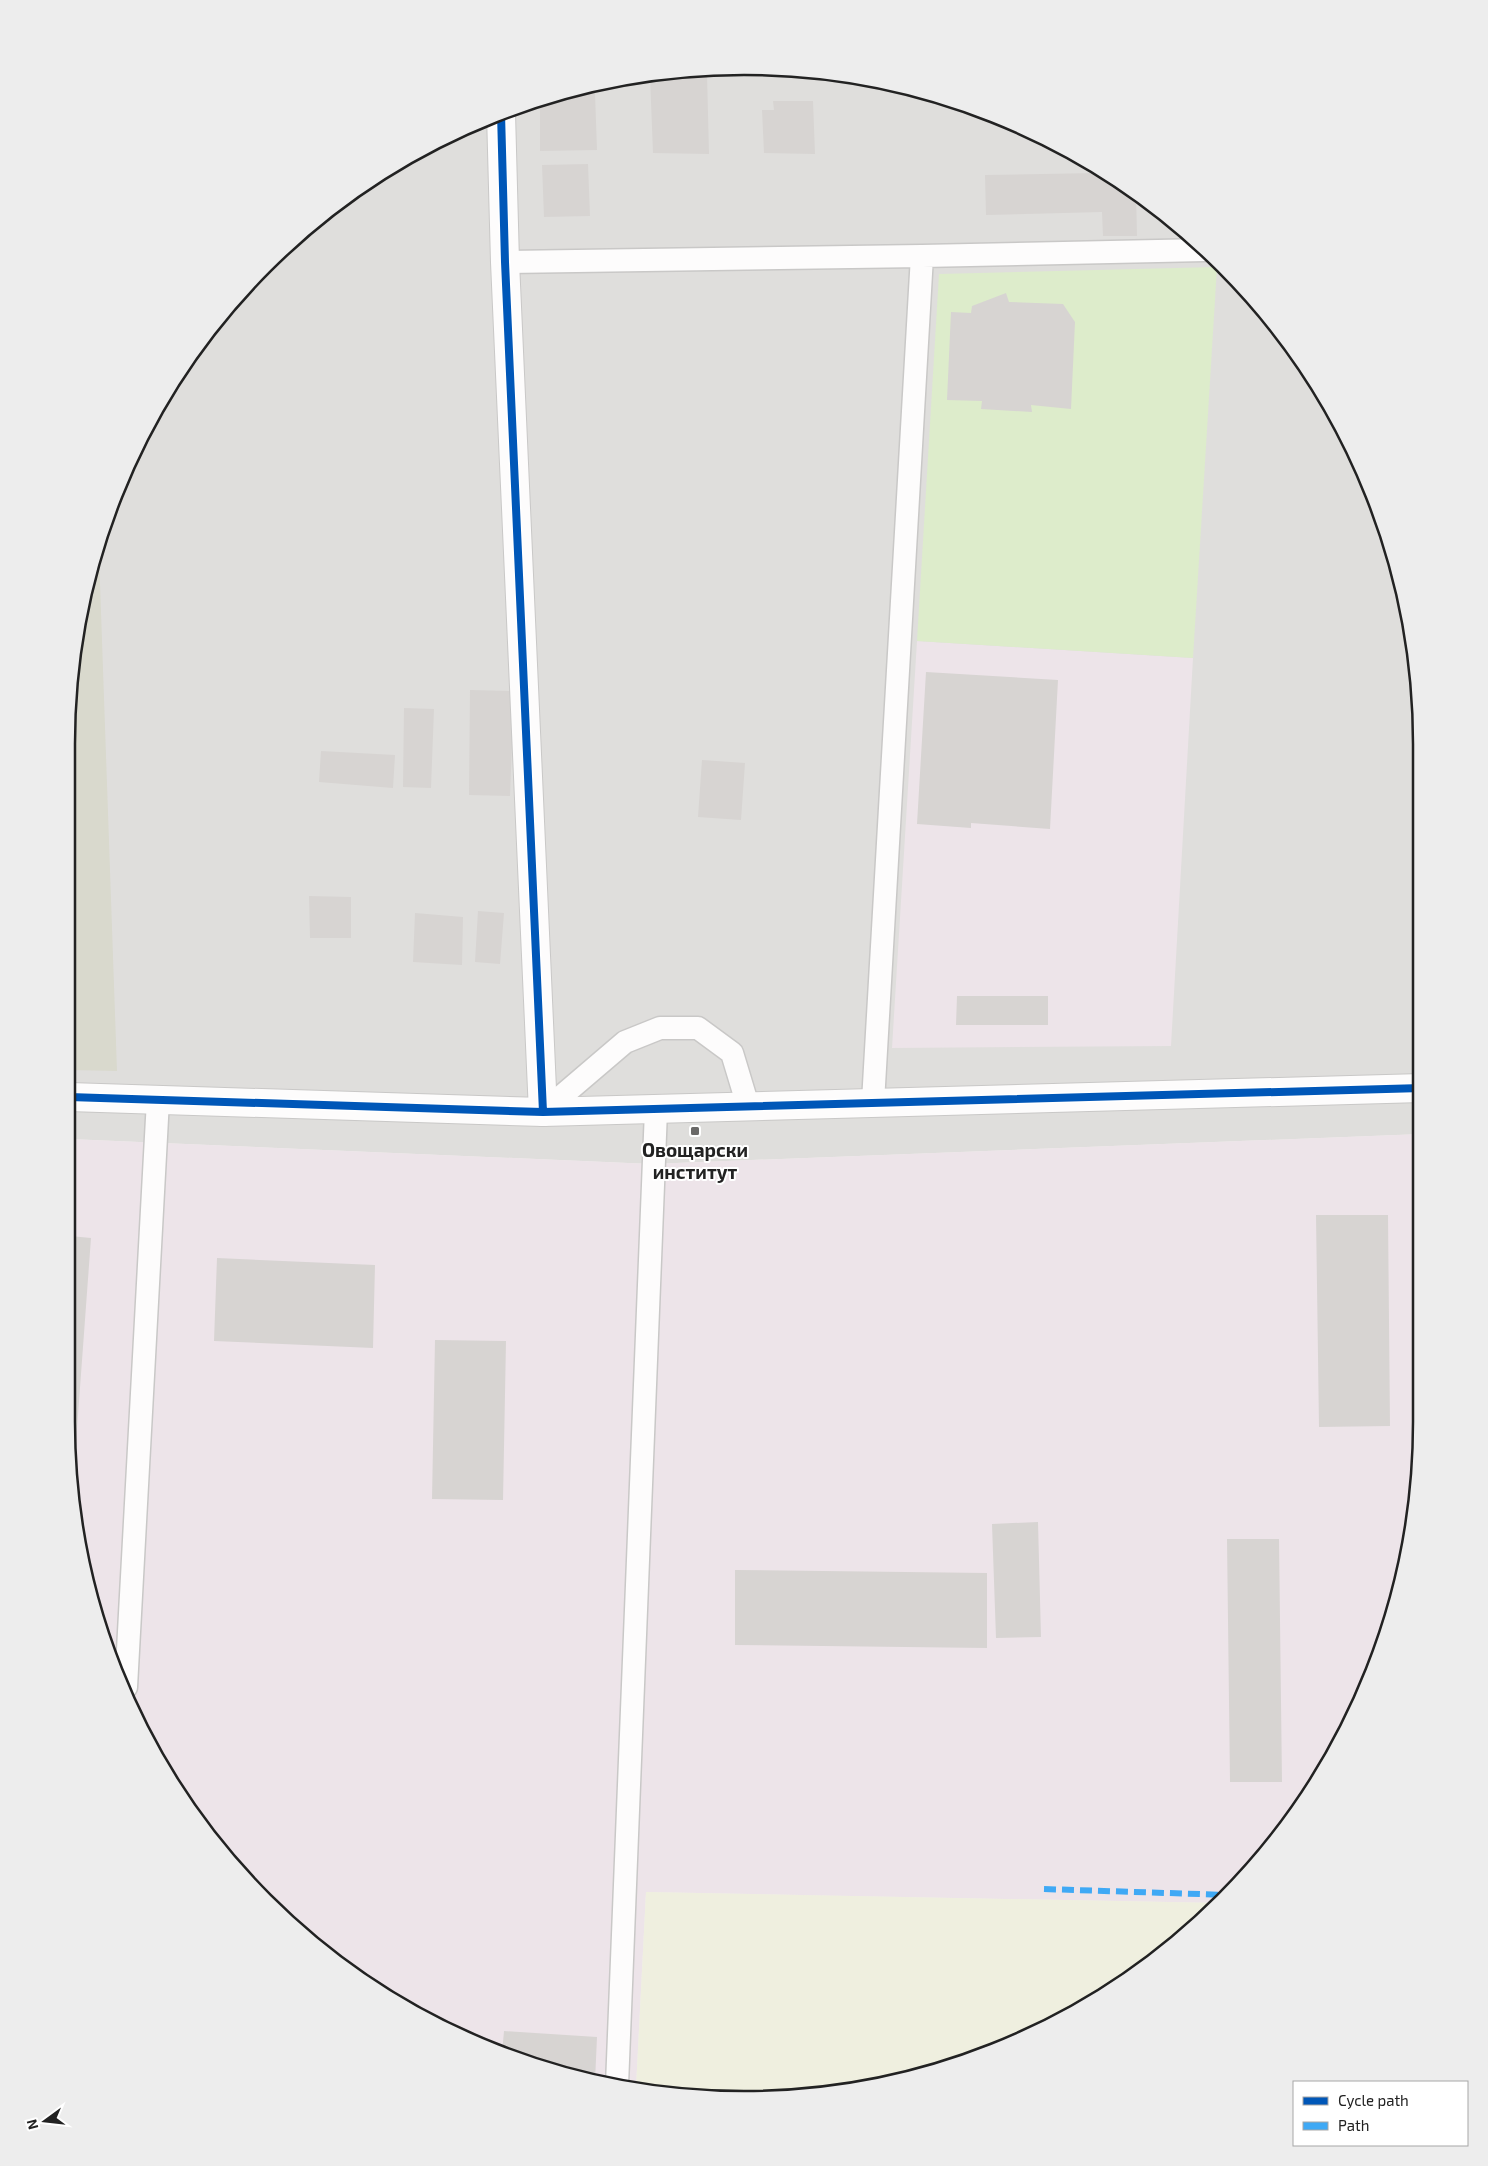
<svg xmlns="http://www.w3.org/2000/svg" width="1488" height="2166" font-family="'Exo 2',sans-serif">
<rect width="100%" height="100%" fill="#f0eeeb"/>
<!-- residential -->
<path fill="#dfdedc" d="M744 66 876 79 1003 118 1120 180 1223 265 1307 367 1370 484 1409 611 1422 744V1134L651 1164 69 1139 66 744 79 612 136 444 206 332 265 265 367 181 484 118 611 79Z"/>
<!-- industrial -->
<path fill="#ede4e9" d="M917 641 1193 658 1171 1046 892 1048Z
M1422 1134V1422L1409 1554 1352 1722 1282 1834 1220 1903 646 1892 636 2088 569 2077 485 2048 331 1960 235 1869 181 1799 102 1640 72 1511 69 1139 651 1164Z"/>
<!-- construction -->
<path fill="#d9d9cd" d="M99 554 117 1071 69 1070 66 744 79 612Z"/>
<!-- farmland -->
<path fill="#efefdf" d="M646 1892 1220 1903 1083 2009 962 2064 877 2087 699 2098 636 2088Z"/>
<!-- grass -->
<path fill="#ddeccb" d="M1217 267 1193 658 917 641 939 274Z"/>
<!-- building -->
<path fill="#d7d4d2" d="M707 74 709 154 653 153 650 76Z
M595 93 597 150 540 151V101L564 94Z
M773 101H813L815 154 764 153 762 110H774Z
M588 164 590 216 544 217 542 165Z
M1097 168 1120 180 1136 193 1137 236H1103L1102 212 986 215 985 175 1097 173Z
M1006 293 1009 302 1063 304 1075 322 1071 409 1031 405 1032 412 981 409 982 401 947 400 951 312 971 313 972 306Z
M926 672 1058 680 1050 829 971 823V828L917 824Z
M470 690 514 691 510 796 469 795Z
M404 708 434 709 431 788 403 787Z
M321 751 395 755 393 788 319 782Z
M702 760 745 763 741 820 698 817Z
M309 896 351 897V938H310Z
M478 911 504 913 500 964 475 962Z
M415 913 463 917 462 965 413 962Z
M957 996H1048V1025H956Z
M1316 1215H1388L1390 1426 1319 1427Z
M70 1236 91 1238 73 1483H72Z
M217 1258 375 1265 373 1348 214 1341Z
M435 1340 506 1341 503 1500 432 1499Z
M1038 1522 1041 1637 996 1638 992 1524Z
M1227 1539H1279L1282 1782H1230Z
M735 1570 987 1573V1648L735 1645Z
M504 2031 597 2037 595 2081 569 2077 502 2054Z"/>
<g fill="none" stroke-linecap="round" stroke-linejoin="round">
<defs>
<path id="service" d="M505 262 922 256 1205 250
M873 1102 922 256
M543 1112 625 1042 660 1028H698L732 1053 748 1106
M126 1687 158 1100
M617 2085 656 1110"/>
<path id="minor" d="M501 113 505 262 543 1112"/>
<path id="tertiary" d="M69 1097 543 1112 1422 1088"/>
</defs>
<!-- service casing -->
<use href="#service" stroke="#c9c8c7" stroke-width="25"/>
<!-- minor casing -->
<use href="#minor" stroke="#c9c8c7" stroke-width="30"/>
<!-- tertiary casing -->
<use href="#tertiary" stroke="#c9c8c7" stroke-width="30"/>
<!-- service -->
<use href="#service" stroke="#fdfcfc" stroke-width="22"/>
<!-- minor -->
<use href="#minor" stroke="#fdfcfc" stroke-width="28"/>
<!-- tertiary -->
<use href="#tertiary" stroke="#fdfcfc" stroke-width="28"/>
<!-- quiet -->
<path stroke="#3fa9f5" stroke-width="6" stroke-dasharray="12 6" stroke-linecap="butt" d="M1044 1889 1229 1895"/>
<defs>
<path id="cycleway" d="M501 113 505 262 543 1112
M69 1097 543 1112 1422 1088"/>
</defs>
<!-- cycleway casing -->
<use href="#cycleway" stroke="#fff" stroke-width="11"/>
<!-- cycleway -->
<use href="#cycleway" stroke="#0057b8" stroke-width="8"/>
</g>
<!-- markers -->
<rect fill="#6a6968" stroke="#fff" stroke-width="2" x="690" y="1126" width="10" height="10" rx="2.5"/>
<g text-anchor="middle" stroke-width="4" stroke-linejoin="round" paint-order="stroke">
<!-- poi labels -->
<g font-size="19" font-weight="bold" fill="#222" stroke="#fff">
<text x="695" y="1157">Овощарски<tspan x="695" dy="22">институт</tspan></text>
</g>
</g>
<!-- crop -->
<path d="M0 0H1488V2166H0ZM744 75H744A669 669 0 0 1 1413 744V1422A669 669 0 0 1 744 2091H744A669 669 0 0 1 75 1422V744A669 669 0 0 1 744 75Z" fill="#ededed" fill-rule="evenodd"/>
<path fill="none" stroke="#222" stroke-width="2.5" d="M744 75H744A669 669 0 0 1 1413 744V1422A669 669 0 0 1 744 2091H744A669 669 0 0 1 75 1422V744A669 669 0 0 1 744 75Z"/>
<!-- legend -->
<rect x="1293" y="2081" width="175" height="65" fill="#ffffff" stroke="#a7a7a7"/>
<rect x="1303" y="2097" width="25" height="8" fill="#0057b8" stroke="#a7a7a7"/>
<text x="1338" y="2106" font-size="15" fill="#222222">Cycle path</text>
<rect x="1303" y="2122" width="25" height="8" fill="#3fa9f5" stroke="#a7a7a7"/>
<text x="1338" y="2131" font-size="15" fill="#222222">Path</text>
<!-- north arrow -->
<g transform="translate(45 2121) rotate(255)" stroke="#ffffff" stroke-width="4" paint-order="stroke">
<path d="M0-4L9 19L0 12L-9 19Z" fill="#222222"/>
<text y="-8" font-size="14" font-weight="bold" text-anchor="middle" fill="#222222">N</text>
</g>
</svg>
